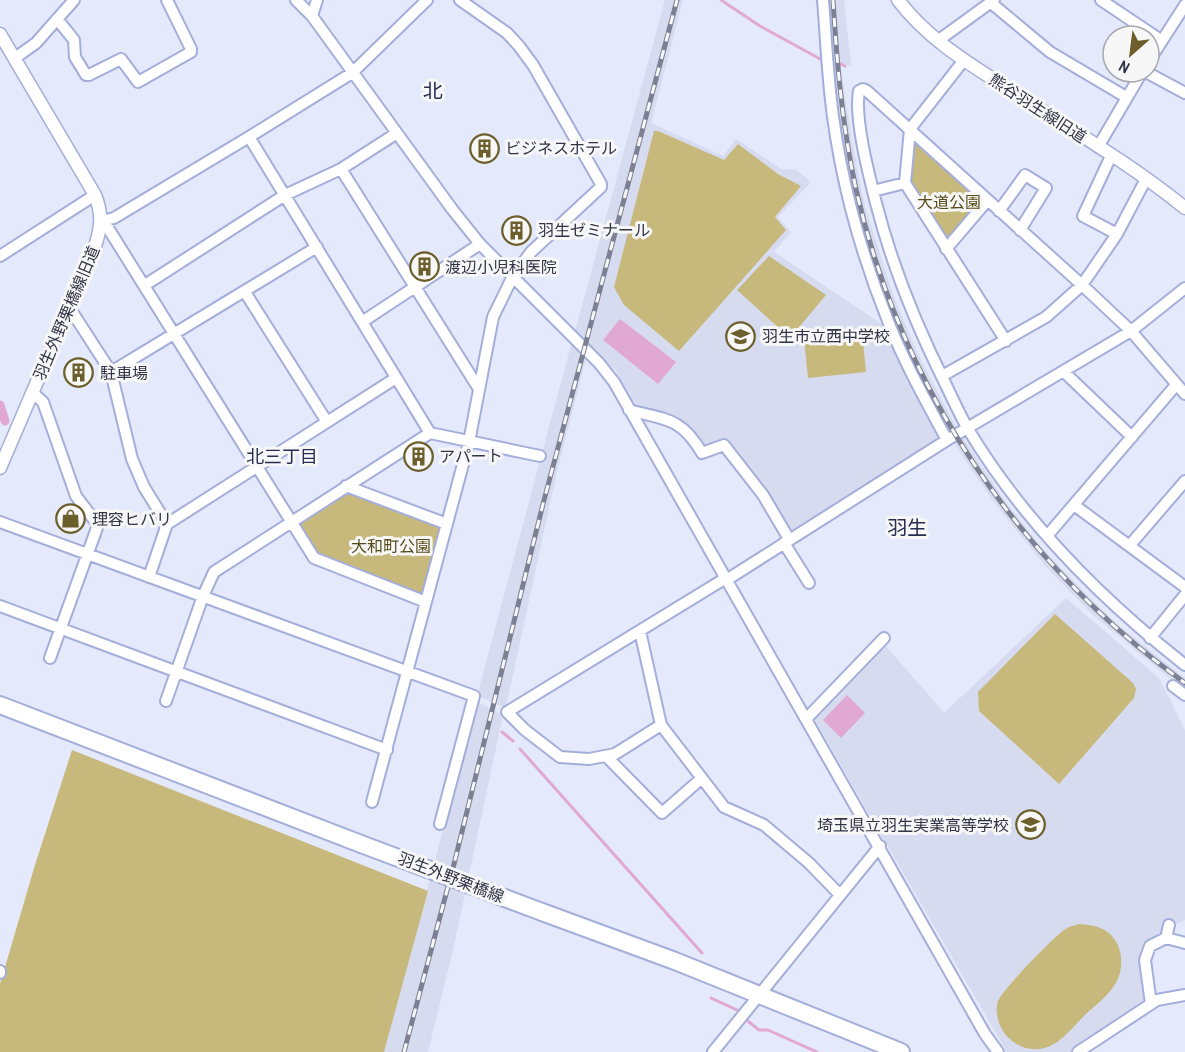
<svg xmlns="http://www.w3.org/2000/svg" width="1185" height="1052" font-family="'Archivo Narrow','Noto Sans JP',sans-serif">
<rect width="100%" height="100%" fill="#e4e9fb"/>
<!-- built -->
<path fill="#d6dbf0" d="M665 0H683L651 123 723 156 736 139 781 169H795L811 182 778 217 791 232 774 252 883 325 940 433 937 441 789 533 735 451 703 449 698 437 676 416 634 405 616 371 591 347 589 349 574 335Z
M827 0H844L851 66 841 63V69L852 141 865 207 893 294 916 350 956 427 948 434 928 397 897 332 874 269 857 212 841 135Z
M575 343 587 355 558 467 506 707 501 706 477 696 571 345Z
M962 436 1004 500 1042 548 1084 592 1118 625 1185 678V691L1092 614 1048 569 1000 510 973 472 954 443V441Z
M1066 598 1159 678 1185 730V920L1178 923 1143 956 1145 1003 1074 1052H1007L813 717 886 646 944 713Z
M477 702 503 715 453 950 428 1052H384Z"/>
<!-- green -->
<path fill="#c7b87c" d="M654 131H658L724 160 738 144 778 174 801 186 775 217 786 230 679 351 624 305 614 287Z
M913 136 982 201 947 243 908 182Z
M769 256 826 295 790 338 737 290Z
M862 331 866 372 808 378 804 338Z
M347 490 444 526 425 599 317 556 299 529 301 523Z
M1055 614 1133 683 1136 689 1134 698 1059 784 979 711 978 692Z
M72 750 428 891 384 1052H0V984L35 865Z
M1080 924C1089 925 1099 926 1106 931 1122 941 1125 965 1117 981 1110 995 1094 1006 1083 1017 1070 1030 1058 1047 1039 1049 1028 1050 1018 1047 1010 1039 1000 1031 994 1014 998 1001 1003 989 1054 936 1067 928 1071 926 1075 925 1080 924Z"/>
<!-- water -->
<path fill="#e1a8d3" d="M620 319 676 362 658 384 603 340Z
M847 695 865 713 841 738 823 720Z"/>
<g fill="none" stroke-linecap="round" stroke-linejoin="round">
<!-- stream -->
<path stroke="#e1a8d3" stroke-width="3" d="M721 0 760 26 822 60
M839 63 845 66
M502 732 513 741
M520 749 702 953
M711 998 737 1010
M744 1018 759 1030H768L817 1052"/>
<!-- canal -->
<path stroke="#e1a8d3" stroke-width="9" d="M0 405 5 421"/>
<defs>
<path id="minor" d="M296 0 312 16 452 209 480 244 599 363 614 382 985 1034 998 1052
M823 0C825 23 826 46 828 68 834 154 856 241 888 321 904 362 926 401 947 440
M1101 0 1162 41
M990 2 1050 52 1126 97
M312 16 317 0
M57 19 74 40 75 57 86 75H89L121 59 138 82 191 52V49L167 0
M939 42 943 37 994 0
M15 58 36 43 74 0
M964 60 910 129 905 183 1006 341
M1149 61 1185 5
M1146 72 1185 93
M249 137 430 433
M1098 147 1142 72
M1111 156 1083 216 1117 234
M341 169 479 389
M873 191 905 183
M999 211 1025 175 1046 188 1020 230
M101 221 108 228 314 558 426 602
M101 221 114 218 249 137 352 73 427 0
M946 249 987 201
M0 256 95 195
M145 285 285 195 341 169 397 133
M245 292 327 422
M69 307 111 372 132 459 144 487 167 524 149 577
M362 322 480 244
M111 372 317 247
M1064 372 1132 437
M942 376 1046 317 1082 285 1117 234 1146 179
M33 393 43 402 76 496 98 525 50 658
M1185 394 1131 331 1082 285 867 91 863 89 859 91C854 119 869 175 876 203 892 266 917 327 946 385 953 400 960 415 968 429 1024 522 1101 599 1185 665
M629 410C666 420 681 417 702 453L724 445 763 495 789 539
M346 486 447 524
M1074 505 1185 587
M0 522 474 696 440 824
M167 524 396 378
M1047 536 1176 385
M784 543 809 583
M1130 545 1185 481
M0 606 387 750
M640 631 661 725 724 807 764 825 809 863 840 895
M1150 638 1185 595
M1173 686 1185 695
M166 701 203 596 214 572 430 433 540 456
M807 718 884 638
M661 725 615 754 589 759 560 757 525 730 507 712 721 581 728 579 947 440 1131 331 1185 288
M606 756 662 813 702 778
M372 802 469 442 493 317 512 278 531 252 601 187V184L533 65 519 46 507 33 460 0
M1169 925 1166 938 1185 943
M0 971V973
M1151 1004 1145 960 1150 946 1166 938
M713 1052 880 846
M1078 1052 1157 1000 1185 995"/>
<path id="tertiary" d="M898 0C929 41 973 66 1015 93 1072 130 1132 165 1185 208
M0 34 95 195C103 214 101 230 94 249L0 468"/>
<path id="primary" d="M0 705 361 844
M542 912 675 961 901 1052"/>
</defs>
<!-- minor casing -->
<use href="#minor" stroke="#a4aeda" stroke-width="14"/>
<!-- tertiary casing -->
<use href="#tertiary" stroke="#a4aeda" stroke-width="15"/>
<!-- primary casing -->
<use href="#primary" stroke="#a4aeda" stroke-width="20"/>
<!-- minor -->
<use href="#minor" stroke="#fff" stroke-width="10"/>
<!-- tertiary -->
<use href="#tertiary" stroke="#fff" stroke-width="12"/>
<!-- primary -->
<use href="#primary" stroke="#fff" stroke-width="16"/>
<defs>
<path id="rail" d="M833 0C837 63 842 126 856 189 901 388 1019 563 1185 683
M404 1052 454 864 543 504 677 0"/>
</defs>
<!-- rail casing -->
<use href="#rail" stroke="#7c8092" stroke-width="5"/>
<!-- rail -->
<use href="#rail" stroke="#f7f7f7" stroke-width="3" stroke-dasharray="9" stroke-linecap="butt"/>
<defs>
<path id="primary-bridge" d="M361 844 542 912"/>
</defs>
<!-- primary-bridge casing -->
<use href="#primary-bridge" stroke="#a4aeda" stroke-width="20" stroke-linecap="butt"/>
<!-- primary-bridge -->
<use href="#primary-bridge" stroke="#fff" stroke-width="16"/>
</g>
<!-- icons -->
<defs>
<symbol id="building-ring" viewBox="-11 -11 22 22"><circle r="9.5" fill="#f7f7f7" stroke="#6c5f2c" stroke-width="1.5"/><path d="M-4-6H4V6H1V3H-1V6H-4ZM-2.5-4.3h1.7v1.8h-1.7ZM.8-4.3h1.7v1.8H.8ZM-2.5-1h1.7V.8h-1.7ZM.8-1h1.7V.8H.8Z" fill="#6c5f2c"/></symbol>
<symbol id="school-ring" viewBox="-11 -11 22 22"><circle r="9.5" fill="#f7f7f7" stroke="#6c5f2c" stroke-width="1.5"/><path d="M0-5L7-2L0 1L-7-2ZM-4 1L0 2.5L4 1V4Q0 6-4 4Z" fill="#6c5f2c"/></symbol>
<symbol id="shop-ring" viewBox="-11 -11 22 22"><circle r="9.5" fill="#f7f7f7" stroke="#6c5f2c" stroke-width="1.5"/><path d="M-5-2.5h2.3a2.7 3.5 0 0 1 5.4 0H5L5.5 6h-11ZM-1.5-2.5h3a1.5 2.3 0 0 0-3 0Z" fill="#6c5f2c"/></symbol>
</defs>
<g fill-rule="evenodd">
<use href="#building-ring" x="468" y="132" width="33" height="33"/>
<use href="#building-ring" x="500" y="214" width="33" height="33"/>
<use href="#building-ring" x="408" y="250" width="33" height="33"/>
<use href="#school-ring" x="724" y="320" width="33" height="33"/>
<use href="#building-ring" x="62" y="356" width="33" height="33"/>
<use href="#building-ring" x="402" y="440" width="33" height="33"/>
<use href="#shop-ring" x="54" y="502" width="33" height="33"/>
<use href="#school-ring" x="1014" y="808" width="33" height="33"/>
</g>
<g text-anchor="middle" stroke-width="6" stroke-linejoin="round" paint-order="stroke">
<!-- street labels -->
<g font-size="16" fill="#313446" stroke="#f7f7f7">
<text transform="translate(1038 108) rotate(33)" y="6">熊谷羽生線旧道</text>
<text transform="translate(66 313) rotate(-67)" y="6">羽生外野栗橋線旧道</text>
<text transform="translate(451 877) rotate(21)" y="6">羽生外野栗橋線</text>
</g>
<!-- poi labels -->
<g font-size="16" fill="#313446" stroke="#f7f7f7" text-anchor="start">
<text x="505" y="154">ビジネスホテル</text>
<text x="538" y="236">羽生ゼミナール</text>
<text x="445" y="273">渡辺小児科医院</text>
<text x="762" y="342">羽生市立西中学校</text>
<text x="100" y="379">駐車場</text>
<text x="439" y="462">アパート</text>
<text x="92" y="525">理容ヒバリ</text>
<text x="1009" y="831" text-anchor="end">埼玉県立羽生実業高等学校</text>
</g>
<!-- park labels -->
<g font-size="16" fill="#584c19" stroke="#f7f7f7">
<text x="949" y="208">大道公園</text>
<text x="391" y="552">大和町公園</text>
</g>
<!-- neighbourhood labels -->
<g font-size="18" fill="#282d51" stroke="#f7f7f7">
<text x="282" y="463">北三丁目</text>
</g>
<!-- quarter labels -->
<g font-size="20" fill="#282d51" stroke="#f7f7f7">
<text x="433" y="98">北</text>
<text x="907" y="535">羽生</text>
</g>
</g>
<!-- north arrow -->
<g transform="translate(1131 54) rotate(208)"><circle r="28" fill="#f7f7f7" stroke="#a8a9b0" stroke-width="1.5"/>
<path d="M0-4.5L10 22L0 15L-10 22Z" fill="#6c5f2c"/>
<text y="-9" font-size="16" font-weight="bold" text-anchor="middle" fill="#313446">N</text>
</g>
</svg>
